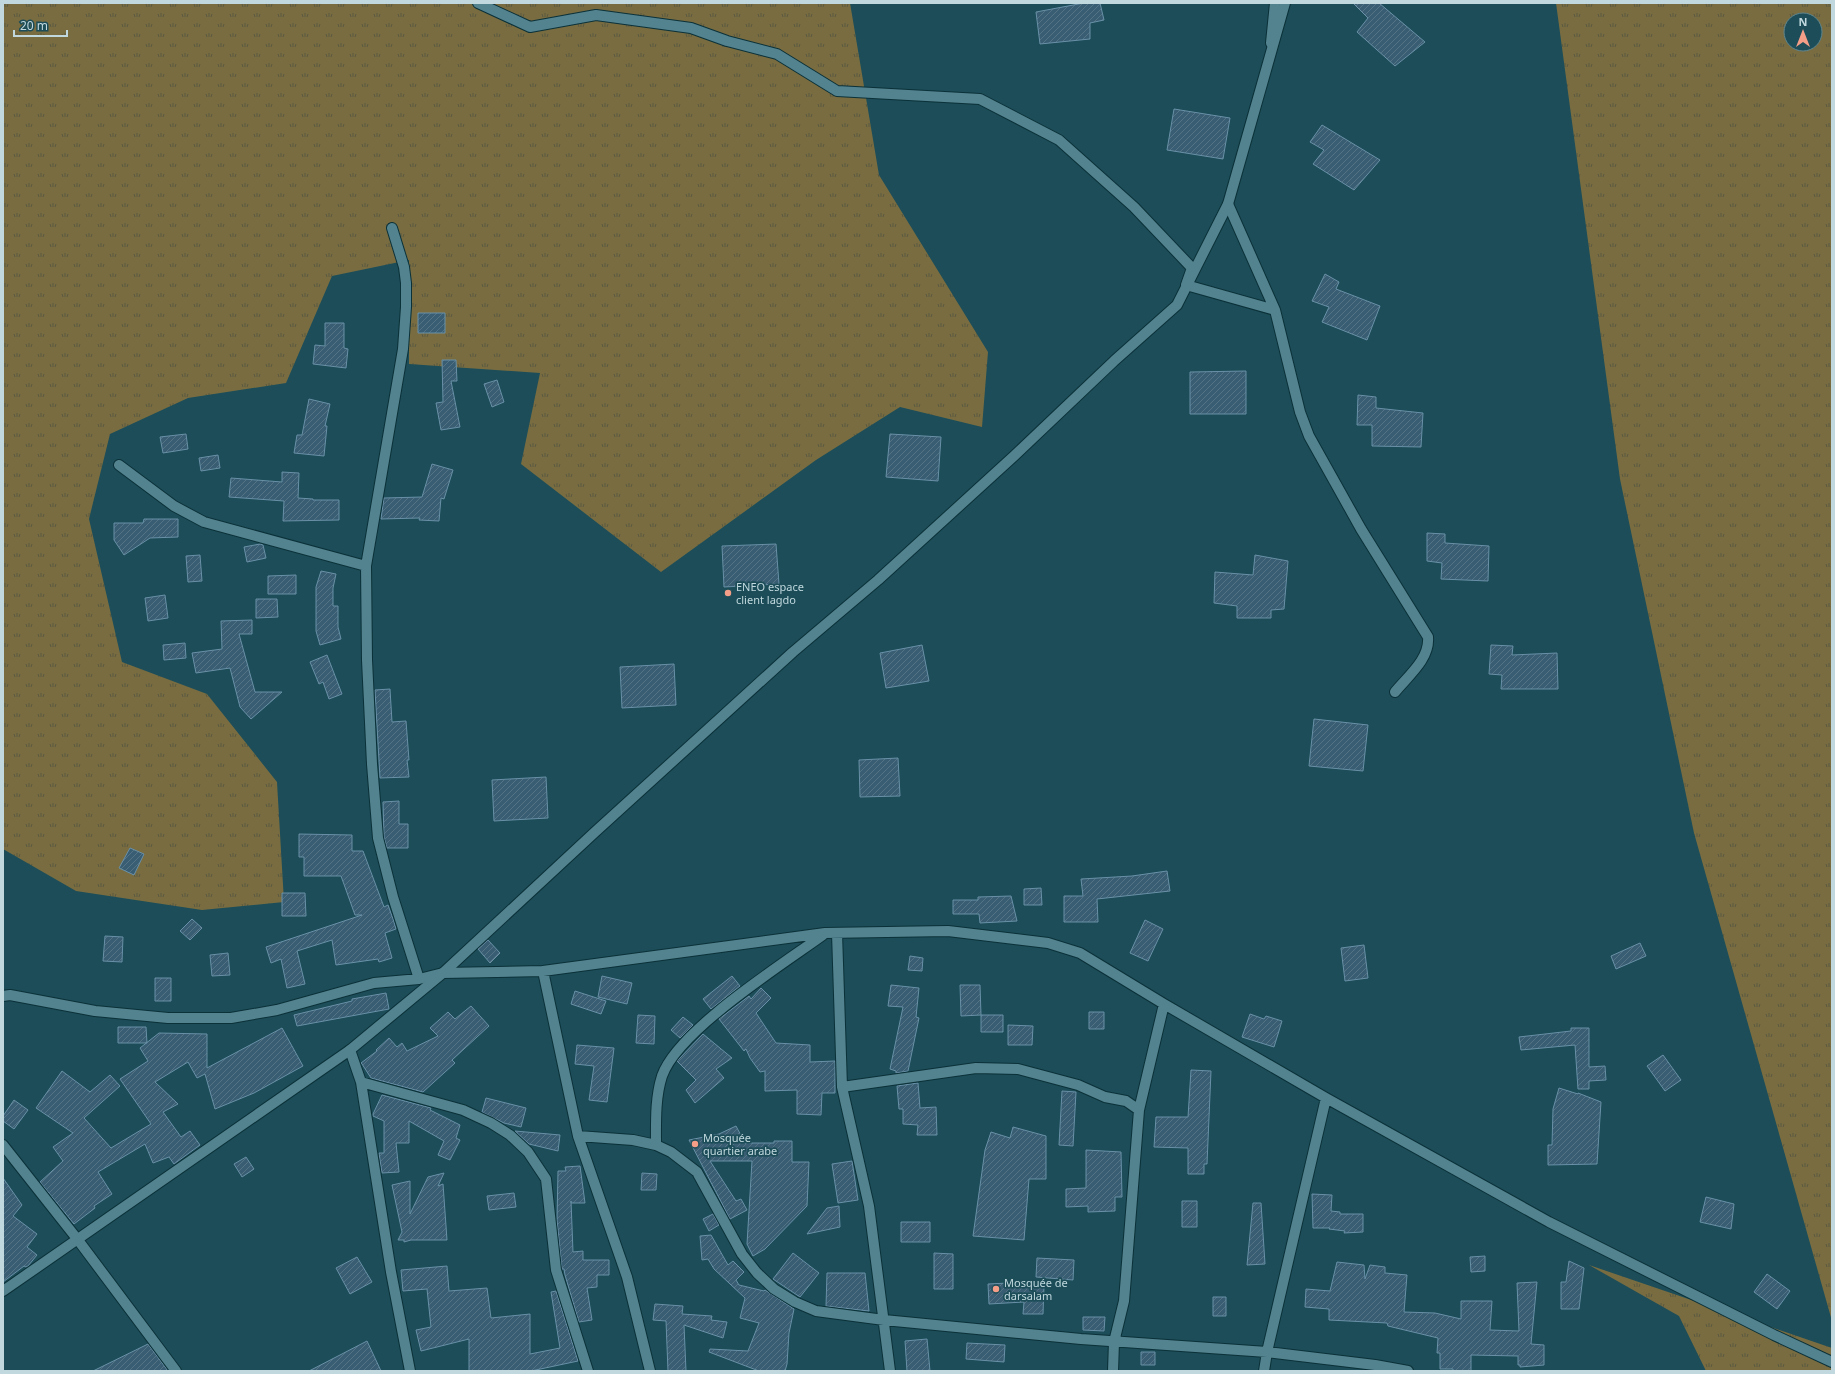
<svg xmlns="http://www.w3.org/2000/svg" width="1835" height="1374" font-family="'Noto Sans',sans-serif">
<defs>
<pattern id="grass-tufts" width="24" height="20" patternUnits="userSpaceOnUse"><rect width="24" height="20" fill="#786c40"/><path d="M3 7l-1-3M5 7V3M7 7l1-3M15 17l-1-3M17 17v-4M19 17l1-3" fill="none" stroke="#5c5941"/></pattern>
<pattern id="building-hatch" width="6" height="6" patternUnits="userSpaceOnUse"><rect width="6" height="6" fill="#395e73"/><path d="M-1 1l2-2M0 6l6-6M5 7l2-2" fill="none" stroke="#547486"/></pattern>
</defs>
<rect width="100%" height="100%" fill="#1c4d58"/>
<!-- grass -->
<path fill="url(#grass-tufts)" fill-rule="evenodd" d="M3 3H850L879 175 988 352 982 427 900 407 816 460 661 572 521 464 540 373 409 364V260L332 276 286 383 188 398 110 434 89 519 122 662 207 694 277 782 284 902 202 910 76 891 3 849Z
M1556 3H1832V1321L1694 833 1620 479ZM1791 20H1815V44H1791Z
M1589 1265 1832 1348V1371H1706L1679 1316Z"/>
<!-- building -->
<path fill="url(#building-hatch)" stroke="#6990a7" d="M1084 3H1100L1104 20 1090 23V39L1040 44 1036 12Z
M1353 3H1379L1425 42 1395 66 1357 32 1368 18Z
M1174 109 1230 118 1223 159 1167 150Z
M1322 125 1380 160 1354 190 1313 164 1324 150 1310 142Z
M1325 274 1339 282 1336 289 1380 306 1367 340 1322 322 1329 307 1312 301Z
M418 313H445V333H418Z
M325 323H344V348L348 349 346 368 313 364 315 345 325 346Z
M442 360H456L457 381H451L460 427 441 430 436 403 443 402Z
M1246 371V414H1190V372Z
M497 380 504 402 492 407 484 384Z
M1358 395 1376 397V408L1423 413 1421 447 1372 446V425H1357Z
M309 399 330 404 325 426H327L324 456 294 453 297 435H302Z
M186 434 188 449 163 453 160 437Z
M890 434 941 437 938 481 886 477Z
M218 455 220 468 201 471 199 458Z
M432 464 453 470 444 499 441 498 439 521 419 520 420 518 381 519 384 498 422 497Z
M282 472 299 473 298 498 313 499V500H339V520L283 521 284 501 229 497 231 478 282 482Z
M144 519H178V537L150 538 124 555 114 540V523H143Z
M1427 533 1445 534V543L1489 546 1488 581 1441 579 1442 563 1427 561Z
M260 544 263 545 266 558 247 562 244 547Z
M776 544 779 584 724 587 722 546Z
M200 555 202 581 188 582 186 556Z
M1255 555 1288 561 1284 609 1271 610V618H1237V606L1214 603 1215 572 1253 575Z
M321 571 336 574 333 588V606H338V627L341 639 320 645 316 631V587Z
M296 575V594H268V576Z
M165 595 168 618 148 621 145 598Z
M256 599H277L278 617 256 618Z
M252 620V634H239L255 692H282L251 719 240 707 230 668 196 673 192 653 222 649 221 621Z
M185 643 186 658 164 660 163 645Z
M922 645 929 681 886 688 880 653Z
M1491 645 1513 646 1512 655 1557 653 1558 689H1501L1502 675 1489 674Z
M327 655 342 694 329 699 323 682 319 684 310 662Z
M674 664 676 705 622 708 620 667Z
M390 689 392 722 406 721 409 760H407L409 777 380 778 375 690Z
M1314 719 1368 725 1363 771 1309 766Z
M898 758 900 796 860 797 859 760Z
M546 777 548 818 494 821 492 780Z
M399 801V824H408V848H387L384 837 383 802Z
M299 834 352 835V851H363L384 907 388 905 393 919 396 929 385 933 392 958 379 962 378 959 336 965 332 940 297 951 305 984 287 988 281 959 271 963 266 947 362 915H355L341 876H304V857H299Z
M130 848 144 854 134 875 119 868Z
M1167 871 1170 891 1097 899 1098 922H1064V896H1083L1081 879 1132 876Z
M1041 888 1042 905H1024V889Z
M282 893H305L306 916H282Z
M1011 896 1017 921 980 923 979 914H953V900H978V897Z
M192 919 202 928 190 940 180 931Z
M1145 920 1163 929 1148 961 1130 953Z
M105 936 123 937 122 962 103 961Z
M488 940 500 953 490 963 478 949Z
M1640 943 1646 956 1616 969 1611 956Z
M1364 945 1368 978 1345 981 1341 948Z
M228 953 230 975 212 976 210 955Z
M910 956 923 958 922 971 908 970Z
M602 976 632 983 627 1004 598 997Z
M732 976 740 986 711 1009 703 999Z
M155 978H171V1001H155Z
M891 985 919 988 916 1017 919 1018 908 1071 896 1073V1071L890 1069 903 1007 888 1006Z
M960 985H980L981 1015 961 1016Z
M761 988 771 998 756 1013 776 1043 810 1045V1062L835 1061V1093H822L821 1115 797 1114V1090L765 1091V1071L760 1072 750 1058 746 1049 744 1051 719 1019 749 996 751 999Z
M575 991 606 1001 601 1014 571 1004Z
M386 993 389 1009 297 1026 294 1015 352 1001V999Z
M471 1006 489 1026 452 1060 455 1063 423 1092 371 1078 362 1064 361 1063 377 1051 376 1050 389 1038 397 1047 402 1043 407 1051 438 1036 430 1028 448 1012 455 1019Z
M1089 1012H1104V1029H1089Z
M1250 1014 1264 1019 1266 1016 1282 1021 1274 1047 1242 1037Z
M638 1015 655 1016 654 1044 636 1043Z
M981 1015H1003V1032H981Z
M683 1017 693 1025 680 1038 671 1030Z
M1008 1025 1033 1026 1032 1045H1008Z
M118 1027H146L147 1043H118Z
M282 1028 303 1066 254 1093 215 1109 205 1074 197 1078 188 1062 155 1082 178 1104 163 1112 181 1137 190 1131 200 1145 174 1164 169 1157 153 1163 145 1144 98 1172 112 1194 94 1206 95 1208 74 1224 40 1182 63 1161 53 1147 73 1133 36 1108 62 1071 90 1092 110 1075 120 1086 84 1118 111 1148 151 1124 120 1079 148 1061 140 1048 159 1033 207 1034V1068Z
M1571 1028H1589V1067L1605 1066 1606 1080 1589 1081V1089H1578L1575 1045 1521 1050 1519 1037 1571 1031Z
M703 1034 732 1058 716 1069 724 1078 695 1103 686 1090 696 1080 677 1061Z
M577 1045 614 1048 607 1102 589 1100 594 1066 575 1064Z
M1663 1055 1681 1080 1665 1091 1647 1066Z
M1191 1070 1211 1071 1207 1164H1204V1174H1188V1148L1154 1147 1156 1117H1188Z
M918 1083 920 1108 936 1107 937 1135H917L918 1125 903 1124V1109H899L897 1086Z
M1559 1088 1578 1094V1093L1601 1102 1597 1164 1548 1165V1145H1552L1553 1109Z
M1062 1091 1076 1092 1073 1146 1059 1145Z
M382 1095 431 1108 430 1110 460 1125 456 1138 460 1140 450 1160 438 1155 444 1141 409 1121V1143H396L399 1172 382 1173 379 1153H384V1121L373 1116V1114Z
M486 1098 526 1108 521 1127 504 1123 482 1112Z
M14 1100 28 1110 14 1129 3 1121V1116Z
M736 1126 745 1143H774V1141H792V1162H809L807 1206 765 1249 753 1256 747 1244 752 1161H710L736 1201 741 1199 747 1210 730 1219 689 1140 719 1134Z
M1013 1127 1046 1136V1179H1029L1024 1240 973 1236 985 1150 991 1132 1010 1138Z
M515 1131 560 1135 558 1151 529 1144Z
M1086 1150 1121 1152 1122 1197H1115V1211L1088 1212V1206L1066 1207V1189L1086 1188Z
M246 1157 254 1169 242 1177 234 1164Z
M852 1161 858 1200 838 1203 832 1164Z
M580 1166 585 1203H571V1201L573 1252 583 1251V1260H609V1275H597V1287L587 1288 592 1320 579 1322 565 1275 564 1269H562L557 1220 558 1171H566L565 1167Z
M444 1173 438 1186 443 1184 447 1240H411L404 1242V1240H398L402 1232 392 1185 410 1181V1214L428 1177Z
M642 1173 657 1174 656 1190H641Z
M3 1178 22 1205 13 1216 37 1234 27 1247 37 1255 28 1266 26 1267 24 1266 3 1282Z
M514 1193 516 1207 489 1210 487 1196Z
M1312 1194 1332 1195 1331 1211 1340 1212V1214H1363V1232L1344 1233 1345 1231 1329 1229 1330 1228H1313Z
M1706 1197 1734 1204 1731 1229 1700 1222Z
M1182 1201H1197V1227H1182Z
M1253 1203H1261L1265 1264 1247 1265Z
M839 1206 840 1227 807 1234 827 1208Z
M713 1214 719 1225 709 1231 703 1219Z
M901 1222H930V1242H901Z
M711 1235 728 1265 733 1261 744 1272 736 1280 739 1285 764 1291 765 1290 794 1309 789 1333 787 1364 785 1371H759L709 1352 710 1349 748 1351 759 1323 740 1318 745 1298 714 1269 708 1259 702 1260 700 1236Z
M793 1253 819 1273 800 1297 773 1279Z
M934 1253 953 1254V1289H934Z
M1485 1256V1271L1471 1272 1470 1257Z
M357 1257 372 1282 350 1294 336 1268Z
M1037 1258 1074 1260 1073 1280 1036 1277Z
M1569 1261 1584 1268 1579 1309H1561V1282H1566Z
M1337 1262 1364 1265 1365 1279 1370 1265 1385 1267V1273L1407 1275 1404 1312 1435 1313 1461 1319V1301H1492L1490 1330 1519 1331 1517 1283 1537 1282 1531 1344 1544 1345V1365L1520 1367V1365H1518V1356L1471 1355V1371H1453V1369H1440V1353H1437L1438 1338 1388 1326 1387 1323 1329 1320V1309L1305 1307 1306 1289 1330 1291Z
M447 1266 449 1291 487 1288 491 1318 530 1314V1354L560 1348 551 1292 556 1291 578 1361 531 1371H469V1339L421 1351 416 1330 431 1327 427 1289 403 1291 401 1270Z
M827 1273H865L869 1311 826 1306Z
M1767 1274 1790 1291 1777 1309 1754 1292Z
M1008 1283 1044 1286 1043 1314H1023L1024 1302 989 1304 988 1284Z
M1213 1297H1226V1316H1213Z
M655 1304 683 1306 682 1314 712 1316 711 1320 727 1322 723 1338 684 1325 686 1371H668L666 1321 653 1320Z
M1083 1317H1105L1104 1331 1083 1330Z
M927 1339 930 1371H907L905 1341Z
M367 1341 381 1371H309Z
M967 1343 1005 1345 1004 1362 966 1359Z
M148 1344 168 1371H93Z
M1141 1352H1155V1365H1141Z"/>
<g fill="none" stroke-linecap="round" stroke-linejoin="round">
<defs>
<path id="minor" d="M478 3 530 27 596 15 691 28 727 41 777 54 837 91 980 99 1059 140 1134 207 1192 268 1186 285 1275 310
M1271 43 1275 3
M1228 204 1275 310 1300 412 1309 436 1361 529 1428 637C1430 659 1408 676 1395 692
M392 228 404 267 406 283V307L403 349 366 566 367 660 372 764 378 838 393 897 419 979
M119 465 174 506 204 522 366 566
M837 933 842 1087 869 1206 890 1371
M543 971 578 1136 627 1277 650 1371
M3 996 10 995 95 1011 168 1018H231L277 1010 374 983 419 979 443 973 543 971 825 933 948 931 1048 943 1080 953 1164 1004 1326 1098 1549 1222 1774 1335 1832 1362
M350 1050 361 1082 391 1272 410 1371
M361 1082 463 1110 491 1123 510 1135 528 1152 546 1179 556 1270 588 1371
M842 1087 976 1068 1018 1069 1078 1085 1105 1097 1126 1101 1139 1110
M578 1136 633 1140 656 1145 671 1152 697 1172 742 1254 757 1273 774 1289 795 1302 816 1311 884 1320 1081 1339 1267 1352 1375 1365 1408 1371
M3 1145 78 1240 176 1371
M656 1145C656 1122 655 1098 662 1076 678 1030 783 964 823 935
M1113 1371 1114 1342 1124 1301 1139 1110 1164 1004
M1264 1371 1267 1352 1326 1098"/>
<path id="tertiary" d="M3 1291 350 1050 443 973 595 832 793 652 878 580 1014 456 1114 361 1177 305 1228 204 1285 3"/>
</defs>
<!-- minor casing -->
<use href="#minor" stroke="#0b3139" stroke-width="12"/>
<!-- tertiary casing -->
<use href="#tertiary" stroke="#0b3139" stroke-width="12"/>
<!-- minor -->
<use href="#minor" stroke="#53838f" stroke-width="10"/>
<!-- tertiary -->
<use href="#tertiary" stroke="#53838f" stroke-width="10"/>
</g>
<!-- markers -->
<g fill="#f49e88" stroke="#1c4d58" stroke-width="1.5">
<circle cx="728" cy="593" r="4"/>
<circle cx="695" cy="1144" r="4"/>
<circle cx="996" cy="1289" r="4"/>
</g>
<g text-anchor="middle" stroke-width="3.5" stroke-linejoin="round" paint-order="stroke">
<!-- poi labels -->
<g font-size="11" fill="#c0d8de" stroke="#1c4d58" text-anchor="start">
<text x="736" y="591">ENEO espace<tspan x="736" dy="13">client lagdo</tspan></text>
<text x="703" y="1142">Mosquée<tspan x="703" dy="13">quartier arabe</tspan></text>
<text x="1004" y="1287">Mosquée de<tspan x="1004" dy="13">darsalam</tspan></text>
</g>
</g>
<!-- border -->
<rect width="1835" height="1374" fill="none" stroke="#c0d8de" stroke-width="8"/>
<!-- north arrow -->
<g transform="translate(1803 32)"><circle r="19" fill="#1c4d58" stroke="#5e858e"/>
<path d="M0-3L7 15L0 10L-7 15Z" fill="#f49e88"/>
<text y="-6" font-size="11" font-weight="bold" text-anchor="middle" fill="#c0d8de">N</text>
</g>
<!-- scale -->
<path d="M14 30v6h53v-6" fill="none" stroke="#c0d8de" stroke-width="2"/>
<text x="20" y="30" font-size="12" fill="#c0d8de" stroke="#1c4d58" stroke-width="3" paint-order="stroke">20 m</text>
</svg>
